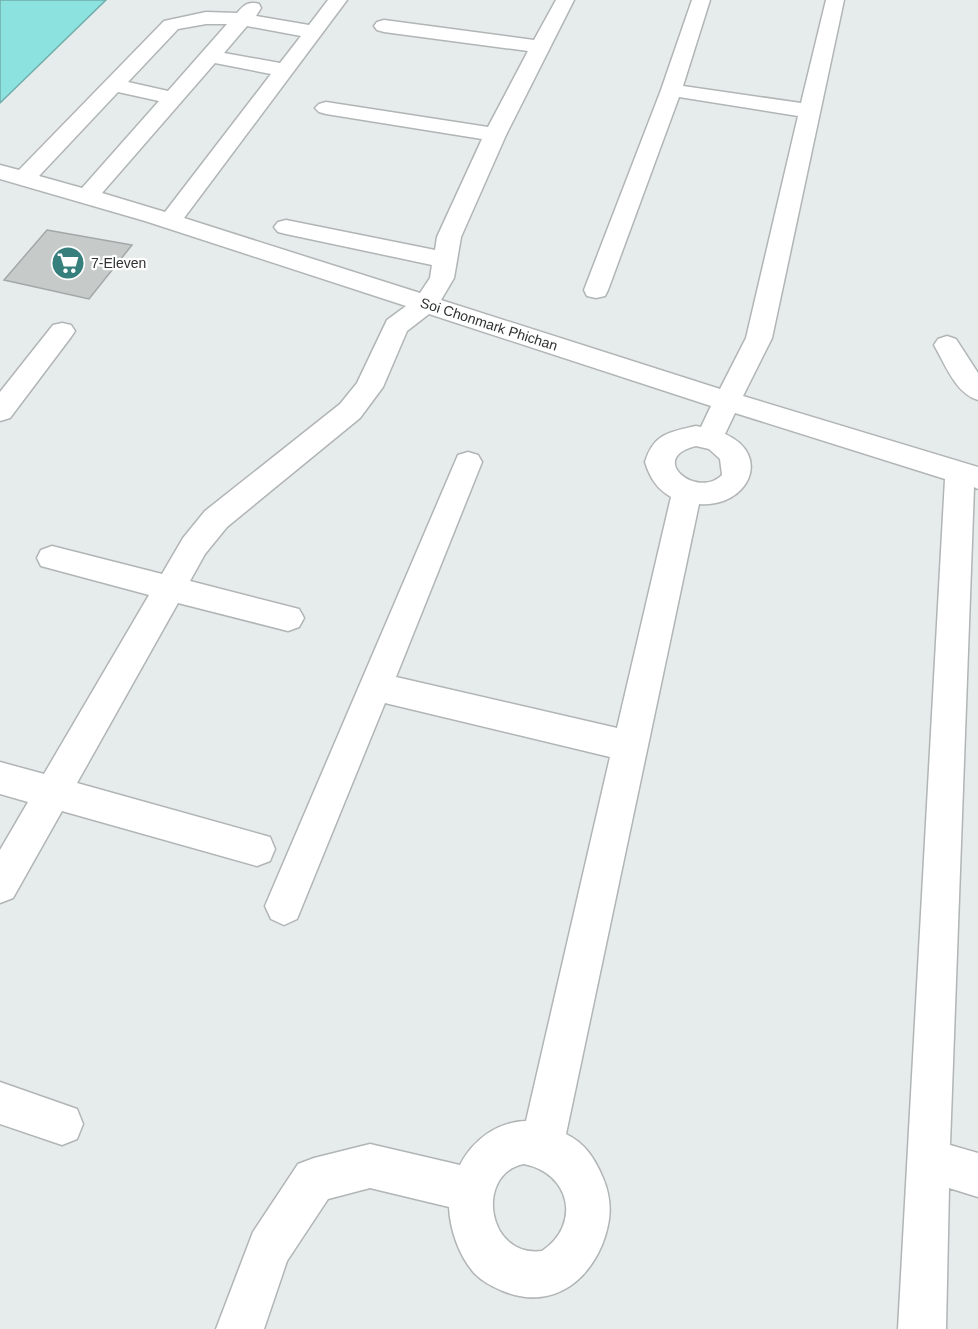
<svg xmlns="http://www.w3.org/2000/svg" width="978" height="1329" font-family="Helvetica,sans-serif">
<rect width="100%" height="100%" fill="#e6ebeb"/>
<!-- water -->
<path fill="#8be2df" stroke="#70adab" stroke-width="1.5" d="M0 0H106L0 103Z"/>
<!-- building -->
<path fill="#c6cbca" stroke="#a3a7a7" stroke-width="1.5" d="M47 230 132 245 89 299 4 280Z"/>
<g fill="none" stroke-linecap="round" stroke-linejoin="round">
<defs>
<path id="minor" d="M328 0H347L184 218 420 293 430 278 432 265 286 234 278 232 274 227 278 222 286 220 435 250 437 237 482 139 326 114 319 112 315 108 319 104 326 102 488 127 528 51 384 32 377 30 374 26 377 22 384 20 534 40 556 0H574L506 135 461 237 454 278 441 300 720 389 746 338 798 116 679 97 608 290 605 296 596 298 587 296 584 290 661 90 692 0H710L683 86 801 103 826 0H844L772 338 743 396 978 467V489L974 487 950 1145 978 1153V1197L949 1188 946 1329H898L945 479 735 413 725 434C773 455 748 508 699 504L566 1134C585 1143 595 1159 603 1178 613 1202 611 1222 602 1245 584 1287 547 1309 503 1291 493 1287 482 1281 475 1274 459 1256 450 1230 449 1207L370 1188 328 1199 287 1261 264 1329H216L253 1232 298 1164 314 1158 370 1144 460 1165C473 1140 497 1122 526 1121L610 757 385 703 297 919 284 925 271 919 265 906 458 455 468 452 478 455 482 462 396 677 617 728 671 497C657 489 650 478 645 462 654 433 670 432 696 426L701 427 711 406 429 314 407 331 383 387 360 418 227 527 205 554 190 581 299 609 304 618 299 627 288 631 178 603 77 783 270 837 275 849 270 861 257 866 62 811 13 898 0 903V850L28 802 0 794V762L44 774 149 595 41 566 37 558 41 550 52 546 162 574 183 538 205 511 340 404 357 383 387 320 406 306 145 221 0 179V165L19 170 164 21 206 12 237 13C244 5 248 1 259 4L261 8 256 16 309 25ZM206 24H227L168 91 128 82 178 29ZM247 26 301 36 280 63 224 53ZM215 63 271 74 165 212 102 193ZM118 92 159 101 82 188 39 176ZM696 446 709 449 720 459 722 475C697 500 646 458 696 446ZM524 1164C570 1173 582 1224 542 1251 486 1258 475 1173 524 1164Z
M62 323 71 325 75 331 71 337 10 418 0 421V392L53 325Z
M947 336 956 339 978 373V400C956 394 945 364 934 345L938 339Z
M0 1082 77 1109 83 1124 77 1139 62 1145 0 1124Z"/>
</defs>
<!-- minor casing -->
<use href="#minor" stroke="#b1b5b5" stroke-width="3"/>
<!-- minor -->
<use href="#minor" fill="#fff" fill-rule="evenodd"/>
</g>
<!-- icons -->
<defs>
<symbol id="supermarket-disc" viewBox="-11 -11 22 22"><circle r="9.5" fill="#367f7d" stroke="#fff"/><path d="M-6-5.5h2.5l.6 2H6L4.5 2H-2.5L-4.4-4H-6ZM-1.5 3.2a1.3 1.3 0 1 0 .1 0ZM3 3.2a1.3 1.3 0 1 0 .1 0Z" fill="#fff"/></symbol>
</defs>
<g fill-rule="evenodd">
<use href="#supermarket-disc" x="49" y="244" width="38" height="38"/>
</g>
<g text-anchor="middle" stroke-width="4.5" stroke-linejoin="round" paint-order="stroke">
<!-- far-poi labels -->
<g font-size="14" fill="#303232" stroke="#fff" text-anchor="start">
<text x="91" y="268">7-Eleven</text>
</g>
<!-- far-street labels -->
<g font-size="14" fill="#303232" stroke="#fff">
<text transform="translate(489 324) rotate(18)" y="5">Soi Chonmark Phichan</text>
</g>
</g>
</svg>
